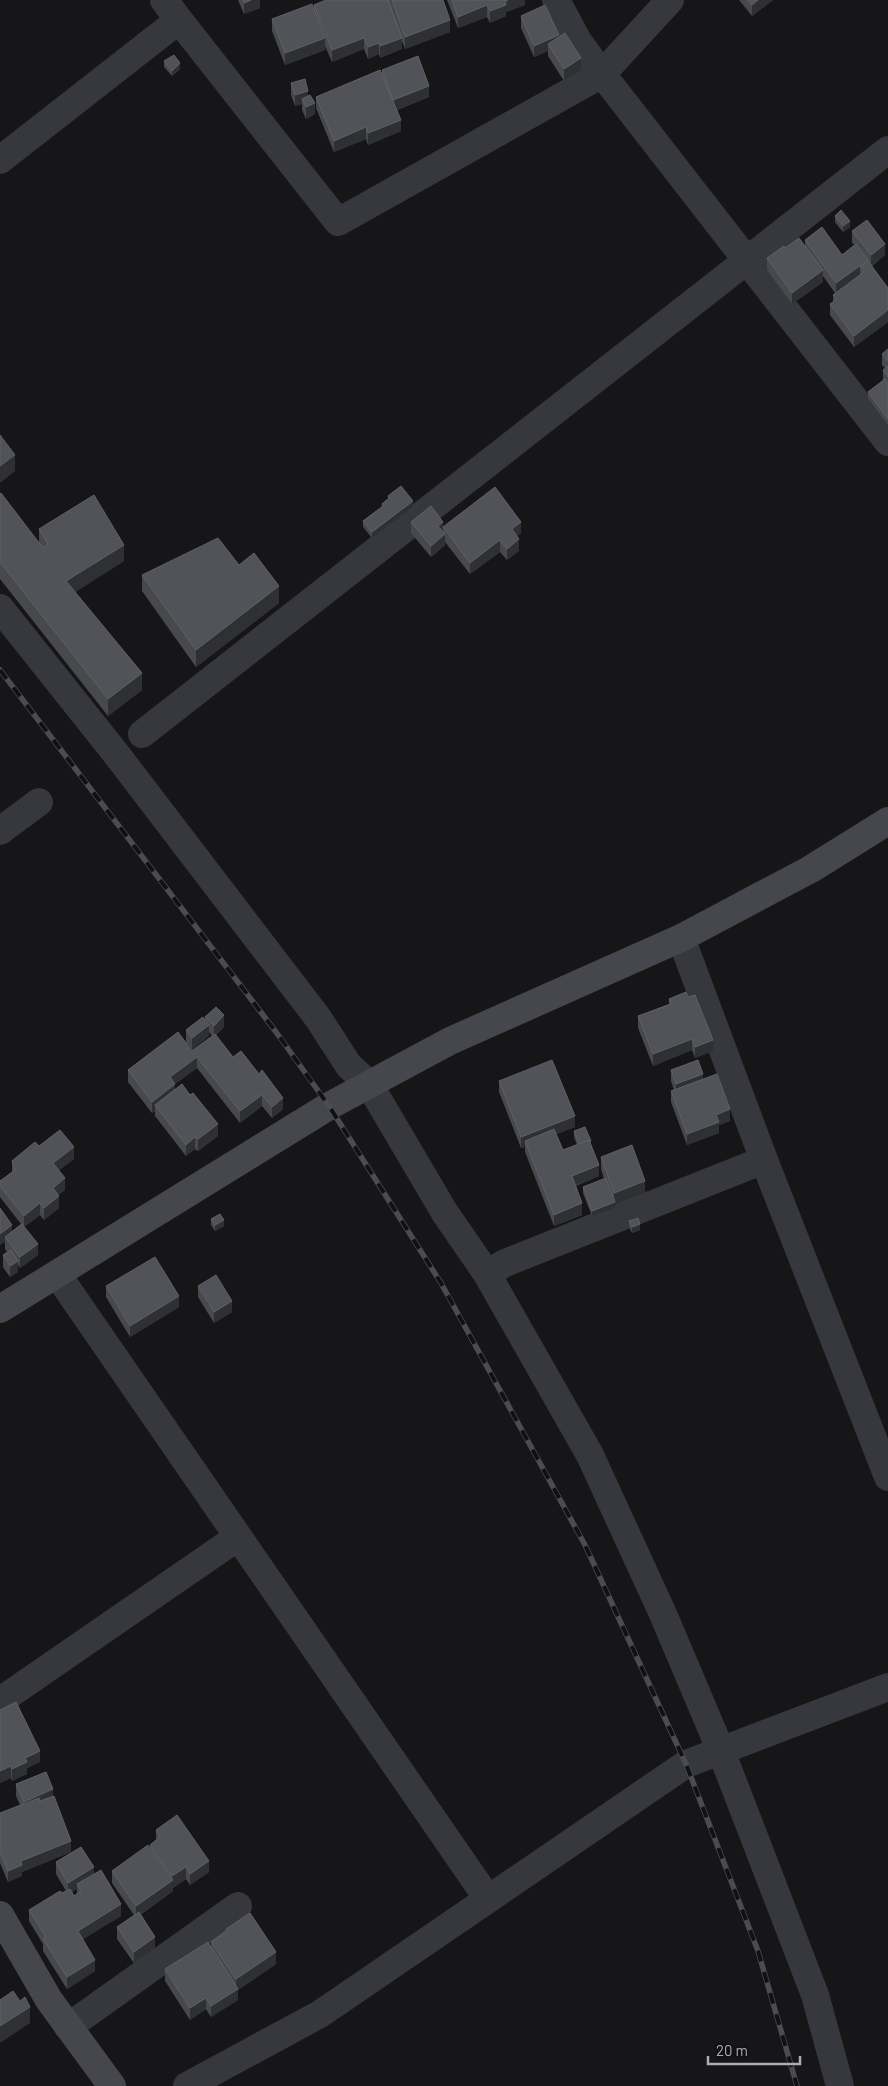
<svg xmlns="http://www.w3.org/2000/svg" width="888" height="2086" font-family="Barlow,sans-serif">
<rect width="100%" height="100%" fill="#161618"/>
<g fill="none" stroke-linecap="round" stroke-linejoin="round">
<!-- street -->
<path stroke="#37383d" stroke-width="28" d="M556 0 578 41 602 74 888 442
M179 20 338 222 602 74 670 0
M0 160 179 20 164 0
M0 608 117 755 318 1018 349 1066 369 1084 445 1213 487 1274 590 1455 663 1614 721 1751 815 1995 840 2086
M142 734 888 150
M0 831 39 802
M681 938 764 1160 888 1477
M57 1274 488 1899
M487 1274 505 1263 764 1160
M0 1701 238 1537
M68 2027 238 1906
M187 2086 320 2014 686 1764 888 1687"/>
<!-- secondary -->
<path stroke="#45474d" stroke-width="28" d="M0 1309 329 1106 450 1041 681 938 811 869 888 821
M0 1915 49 2000 112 2086"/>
<defs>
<path id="rail" d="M0 670 276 1032 329 1106 441 1283 585 1545 686 1764 758 1951 797 2086"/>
</defs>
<!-- rail casing -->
<use href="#rail" stroke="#4a4c52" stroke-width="5.5"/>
<!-- rail -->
<use href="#rail" stroke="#111113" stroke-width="4" stroke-dasharray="11" stroke-linecap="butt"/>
</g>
<!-- wall -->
<path fill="#47494d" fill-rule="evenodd" d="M238 0H260V8L244 14Z
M326 0H443L450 32 405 49 402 41V49L380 58 379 54 368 59 364 49 332 62 325 46V50L285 65 272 31V19L314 8V5Z
M447 0H525V5L506 12V16L490 23 487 17 458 28Z
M739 0H773L752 16Z
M521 16 559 37 581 70 564 81 548 56V51L534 57 521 28Z
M164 61 180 69 172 76 164 67Z
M382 70 429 97 397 110 401 131 368 145 366 139 334 152 316 108V97L382 76Z
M291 83 308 96 315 114 306 119 302 110V104L295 106 291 95Z
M835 216 850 227 843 232 835 222Z
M852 231 885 255 872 266 888 288V322L854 347 830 315V304L833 302V295L835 293 823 276V282L792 304 767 270V258L785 248 805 246V240L842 255 855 245 852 243Z
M888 349V425L868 398V392L883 381V370L885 368 882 365V354Z
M0 494 39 543V529L124 561 75 592 142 690 108 716 0 579Z
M388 496 413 507 372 538 363 527V521L382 507V504L388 499Z
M411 522 443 527 521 533 517 536 519 551 507 560 500 552 470 574 445 542V545L431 557 411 533Z
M239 565 279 603 196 667 142 591V575Z
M688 997 713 1051 695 1058 692 1050 653 1066 638 1028V1016L669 1004V999Z
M205 1017 224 1027 216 1035 233 1057 283 1109 272 1118 262 1106 240 1123 197 1068 175 1084V1089L218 1136 198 1151 195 1149 186 1156 155 1116V1111L152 1113 128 1082V1070L192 1051 212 1036 209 1032V1036L192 1050 186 1042V1030L205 1020Z
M671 1070 703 1079 730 1121 719 1125V1133L687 1145 671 1102V1091L674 1090 671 1081Z
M499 1081 575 1127 556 1134 563 1150 577 1145 574 1137V1131L591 1144 599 1176 576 1186 582 1215 554 1226 525 1152V1147L521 1148 499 1092Z
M39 1146 74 1159 59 1170 65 1190 58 1195 59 1208 44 1220 40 1215 24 1227 38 1255 20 1268 18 1265V1272L10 1277 3 1267V1255L7 1252 5 1249V1242L0 1208 12 1231 21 1224 0 1197V1181L12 1172V1161Z
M601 1157 645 1193 615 1204V1208L592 1216 583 1193V1187L604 1179 601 1169Z
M211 1219 224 1226 215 1231 211 1225Z
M629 1221 640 1230 632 1233 629 1227Z
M106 1286 179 1307 130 1337 106 1297Z
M198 1286 232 1312 214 1323 198 1297Z
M0 1710 40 1762 27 1768V1774L12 1781 11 1778 0 1783Z
M16 1784 53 1796 71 1852 22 1872V1876L8 1882 0 1863V1813L20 1805 16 1796Z
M156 1830 209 1872 190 1885 186 1879 173 1888V1891L140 1915 155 1948 134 1963 117 1939V1927L134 1915 112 1883V1871L150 1848V1845L156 1840Z
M56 1862 94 1874 121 1916 83 1939 95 1971 67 1989 43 1951V1944L29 1921V1910L66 1891 56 1874ZM77 1889V1894L74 1896 72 1892Z
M226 1929 276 1964 238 1990V2000L211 2017 206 2009 190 2020 165 1981V1969L211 1946V1942L226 1931Z"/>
<!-- shaded-wall -->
<path fill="#2f3033" d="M251 0H260V8L244 14V3Z
M508 0H525V5L506 12V16L490 23V11L505 1Z
M758 0H773L752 16V5Z
M487 5V17L458 28V17Z
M450 20V32L405 49V37Z
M559 35V46L548 44V51L534 57V46Z
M325 38V50L285 65V53Z
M364 38V49L332 62V50Z
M402 38V49L380 58V46Z
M379 43V54L368 59V47Z
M581 58V70L564 81V69Z
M180 63V69L172 76V71Z
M429 86V97L393 111V100Z
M308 91V103L302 99V104L295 106V95Z
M315 103V114L306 119V107Z
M401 120V131L368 145V133Z
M366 127V139L334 152V141Z
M850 221V227L843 232V226Z
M885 244V255L871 266V255Z
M868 260V271L864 272 860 267V276L836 294V283Z
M823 270V282L792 304V293Z
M888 310V322L854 347V336Z
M15 455V471L0 483V466Z
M413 501V507L372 538V532Z
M443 522V534L438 526Z
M521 522V533L512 541V529Z
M445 534V545L431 557V546Z
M519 539V551L507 560V549Z
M500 540V552L470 574V563Z
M124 545V561L66 598V581Z
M279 586V603L196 667V650Z
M142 673V690L108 716V699Z
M224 1015V1027L214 1037V1026Z
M209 1025V1036L192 1050V1038Z
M692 1039V1050L653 1066V1054Z
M713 1040V1051L695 1058V1047Z
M197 1057V1068L175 1084V1095L155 1105V1111L152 1113V1102L170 1077Z
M703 1074V1085L676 1095V1084Z
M262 1095V1106L240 1123V1111Z
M283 1098V1109L272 1118V1107Z
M730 1109V1121L719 1125V1133L687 1145V1134L716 1115Z
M575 1116V1127L527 1146 525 1141V1147L521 1148V1137Z
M218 1124V1136L198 1151V1139Z
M195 1137V1149L186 1156V1145Z
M74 1147V1159L53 1175V1163Z
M599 1165V1176L572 1187V1176Z
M65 1178V1190L53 1199V1188Z
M645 1181V1193L615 1204V1208L592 1216V1211L614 1202V1193Z
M59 1196V1208L44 1220V1208Z
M40 1203V1215L24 1227V1216Z
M582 1203V1215L554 1226V1215Z
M224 1220V1226L215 1231V1225Z
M640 1224V1230L632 1233V1227Z
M12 1225V1236L5 1237V1242L0 1245V1234Z
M38 1244V1255L20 1268V1257Z
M18 1261V1272L10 1277V1266Z
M179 1296V1307L130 1337V1326Z
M232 1301V1312L214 1323V1312Z
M40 1751V1762L27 1768V1774L12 1781V1769L25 1758Z
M11 1766V1778L0 1783V1771Z
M53 1789V1800L24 1813V1802Z
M71 1841V1852L22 1872V1876L8 1882V1871L21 1861Z
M209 1861V1872L190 1885V1874Z
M94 1867V1879L77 1884V1889L68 1894V1883Z
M186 1867V1879L173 1888V1891L136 1917V1906L172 1880V1876Z
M121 1904V1916L78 1942V1931Z
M155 1937V1948L134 1963V1952Z
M276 1952V1964L238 1990V2000L211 2017V2006L236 1990V1979Z
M95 1960V1971L67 1989V1977Z
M206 1998V2009L190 2020V2008Z
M30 2007V2023L0 2043V2026Z"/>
<!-- building -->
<path fill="#525359" stroke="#5f6168" d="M243 0H251L244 3Z
M326 0H388L402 38 380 46 379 43 368 47 364 38 332 50 314 5Z
M392 0H443L450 20 405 37Z
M452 0H508L505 1 506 5 490 11 487 5 458 17Z
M748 0H758L752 5Z
M312 4 325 38 285 53 272 19Z
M545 5 559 35 534 46 521 16Z
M565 33 581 58 564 69 548 44Z
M174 55 180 63 172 71 164 61Z
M418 56 429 86 393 100 382 70Z
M380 70 401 120 368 133 366 127 334 141 316 97Z
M305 79 308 91 295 95 291 83Z
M310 95 315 103 306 107 302 99Z
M841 210 850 221 843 226 835 216Z
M867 220 885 244 871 255 852 231Z
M822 227 842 255 856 244 868 260 836 283 805 240Z
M799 238 823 270 792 293 767 258 784 246 785 248Z
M868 261 888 288V310L854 336 830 304 837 299 833 295 864 272 860 267Z
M888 349V361L882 354Z
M888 366V377L883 370Z
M885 379 888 383V419L868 392Z
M0 435 15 455 0 466Z
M401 486 413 501 372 532 363 521 383 506 382 504 389 498 388 496Z
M495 487 521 522 512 529 519 539 507 549 500 540 470 563 443 527Z
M1 493 43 548 48 544 39 529 94 495 124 545 66 581 142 673 108 699 0 562V494Z
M431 506 443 522 438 526 445 534 431 546 411 522Z
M218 538 239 565 254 553 279 586 196 650 142 575Z
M686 992 688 997 695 995 713 1040 695 1047 692 1039 653 1054 638 1016 671 1004 669 999Z
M216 1007 224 1015 214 1026 205 1017Z
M203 1017 209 1025 192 1038 186 1030Z
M178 1032 192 1051 215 1034 233 1057 241 1051 259 1074 262 1070 283 1098 272 1107 262 1095 240 1111 197 1057 170 1077 175 1084 152 1102 128 1070Z
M552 1060 575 1116 521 1137 499 1081Z
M698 1060 703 1074 676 1084 671 1070Z
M717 1074 730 1109 716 1115 719 1122 687 1134 671 1091Z
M182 1084 190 1095 193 1093 218 1124 198 1139 195 1137 186 1145 155 1105Z
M585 1127 591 1141 590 1142 589 1140 579 1144 574 1131Z
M554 1129 563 1150 589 1140 599 1165 572 1176 582 1203 554 1215 525 1141Z
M60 1130 74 1147 53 1163 65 1178 53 1188 59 1196 44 1208 40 1203 24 1216 0 1186V1181L15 1170 12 1161 35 1142 39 1146Z
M632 1145 645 1181 614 1193 601 1157Z
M606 1178 615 1202 592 1211 583 1187Z
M0 1208 12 1225 0 1234Z
M220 1214 224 1220 215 1225 211 1219Z
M638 1218 640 1224 632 1227 629 1221Z
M22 1224 38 1244 20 1257 5 1237Z
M11 1250 18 1261 10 1266 3 1255Z
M155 1257 179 1296 130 1326 106 1286Z
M216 1275 232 1301 214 1312 198 1286Z
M16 1702 40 1751 25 1758 27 1762 12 1769 11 1766 0 1771V1710Z
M46 1772 53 1789 24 1802 16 1784Z
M54 1796 71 1841 21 1861 22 1865 8 1871 0 1852V1813L39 1798 40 1801Z
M177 1815 209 1861 190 1874 186 1867 172 1876 150 1845 160 1837 156 1830Z
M148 1845 173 1880 136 1906 112 1871Z
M81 1847 94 1867 68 1883 56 1862Z
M101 1870 121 1904 78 1931 95 1960 67 1977 43 1939 46 1937 29 1910 60 1891 62 1893 70 1889 74 1896 81 1891 77 1884Z
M139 1912 155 1937 134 1952 117 1927Z
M250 1913 276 1952 236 1979 211 1942 227 1930 226 1929Z
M208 1942 238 1989 211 2006 206 1998 190 2008 165 1969Z
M13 1991 20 2001 25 1997 30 2007 0 2026V2000Z"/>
<!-- scale -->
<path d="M708 2056v8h92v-8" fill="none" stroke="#a8adb8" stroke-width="2.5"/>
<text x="716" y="2056" font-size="15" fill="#a8adb8" stroke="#111113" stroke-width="4" paint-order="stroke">20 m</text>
</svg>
